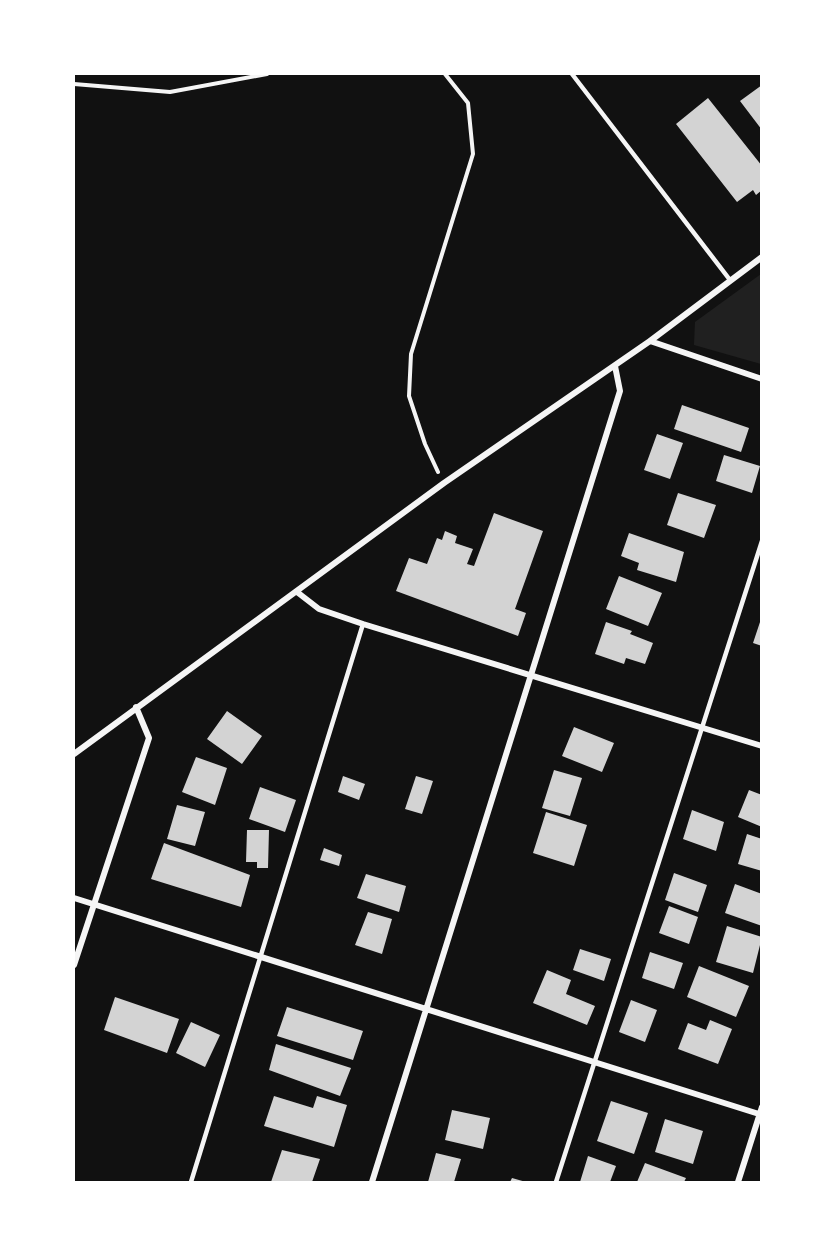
<svg xmlns="http://www.w3.org/2000/svg" width="835" height="1256" font-family="'Fira Sans Condensed',sans-serif">
<rect width="100%" height="100%" fill="#111"/>
<!-- green -->
<path fill="#202020" d="M761 274V364L694 345 695 322Z"/>
<!-- building -->
<path fill="#d3d3d3" d="M762 85V130L740 101Z
M708 98 762 166V190L756 195 753 190 737 202 676 124Z
M682 405 749 428 741 452 674 429Z
M657 434 683 443 670 479 644 470Z
M724 455 760 466 752 493 716 481Z
M678 493 716 505 704 538 667 525Z
M494 513 543 531 515 609 526 613 518 636 396 591 409 558 427 564 437 538 442 540 445 531 457 536 455 543 473 549 467 564 474 566Z
M629 533 684 552 676 582 637 570 639 563 621 556Z
M619 576 662 593 648 626 606 609Z
M761 619H762V646L753 643Z
M606 622 632 631 630 634 653 643 645 664 626 658 624 664 595 654Z
M227 711 262 736 242 764 207 739Z
M574 727 614 743 602 772 562 756Z
M196 757 227 768 215 805 182 792Z
M554 770 582 778 570 816 542 808Z
M343 776 365 784 359 800 338 792Z
M416 776 433 781 422 814 405 809Z
M260 787 296 800 285 832 249 819Z
M749 790 762 795V827L738 817Z
M177 805 205 812 195 846 167 839Z
M692 810 724 822 716 851 683 839Z
M546 812 587 825 574 866 533 853Z
M247 830H269L268 868H257V862H246Z
M747 834 762 839V871L738 864Z
M164 843 250 875 241 907 151 879Z
M324 848 342 855 339 866 320 860Z
M674 873 707 885 698 912 665 900Z
M366 874 406 886 399 912 357 898Z
M735 884 762 894V926L725 913Z
M669 906 698 917 689 944 659 933Z
M368 912 392 919 382 954 355 945Z
M727 926 762 937 753 973 716 962Z
M580 949 611 959 604 981 573 970Z
M650 952 683 963 674 989 642 978Z
M699 966 749 986 736 1017 687 997Z
M547 970 571 980 566 994 595 1006 587 1025 533 1003Z
M115 997 179 1019 167 1053 104 1030Z
M631 1000 657 1010 645 1042 619 1032Z
M287 1007 363 1031 353 1060 277 1036Z
M710 1020 732 1029 718 1064 678 1049 688 1023 706 1030Z
M191 1022 220 1035 205 1067 176 1053Z
M276 1044 351 1068 340 1096 269 1070Z
M274 1096 313 1108 317 1096 347 1105 334 1147 264 1126Z
M611 1101 648 1113 634 1154 597 1141Z
M452 1110 490 1118 483 1149 445 1140Z
M665 1119 703 1131 693 1164 655 1152Z
M282 1150 320 1159 312 1182H271Z
M436 1153 461 1159 454 1182H428Z
M588 1156 616 1166 610 1182H580Z
M645 1163 686 1178 684 1182H637Z
M512 1178 526 1182H510Z"/>
<g fill="none" stroke-linecap="round" stroke-linejoin="round">
<!-- path -->
<path stroke="#f5f5f5" stroke-width="4" d="M74 84 170 92 267 74
M438 472 425 444 409 396 411 354 473 154 468 103 445 74"/>
<!-- service -->
<path stroke="#f5f5f5" stroke-width="4.5" d="M572 74 730 280
M191 1182 363 624
M556 1182 762 541"/>
<!-- minor -->
<path stroke="#f5f5f5" stroke-width="6" d="M650 341 762 379
M297 592 319 609 363 624 762 746
M74 754 444 483 650 341 762 257
M74 898 759 1114
M74 965 149 738 136 707
M372 1182 620 391 615 366
M738 1182 762 1107"/>
</g>
<!-- border -->
<rect width="835" height="1256" fill="none" stroke="#ffffff" stroke-width="150"/>
</svg>
